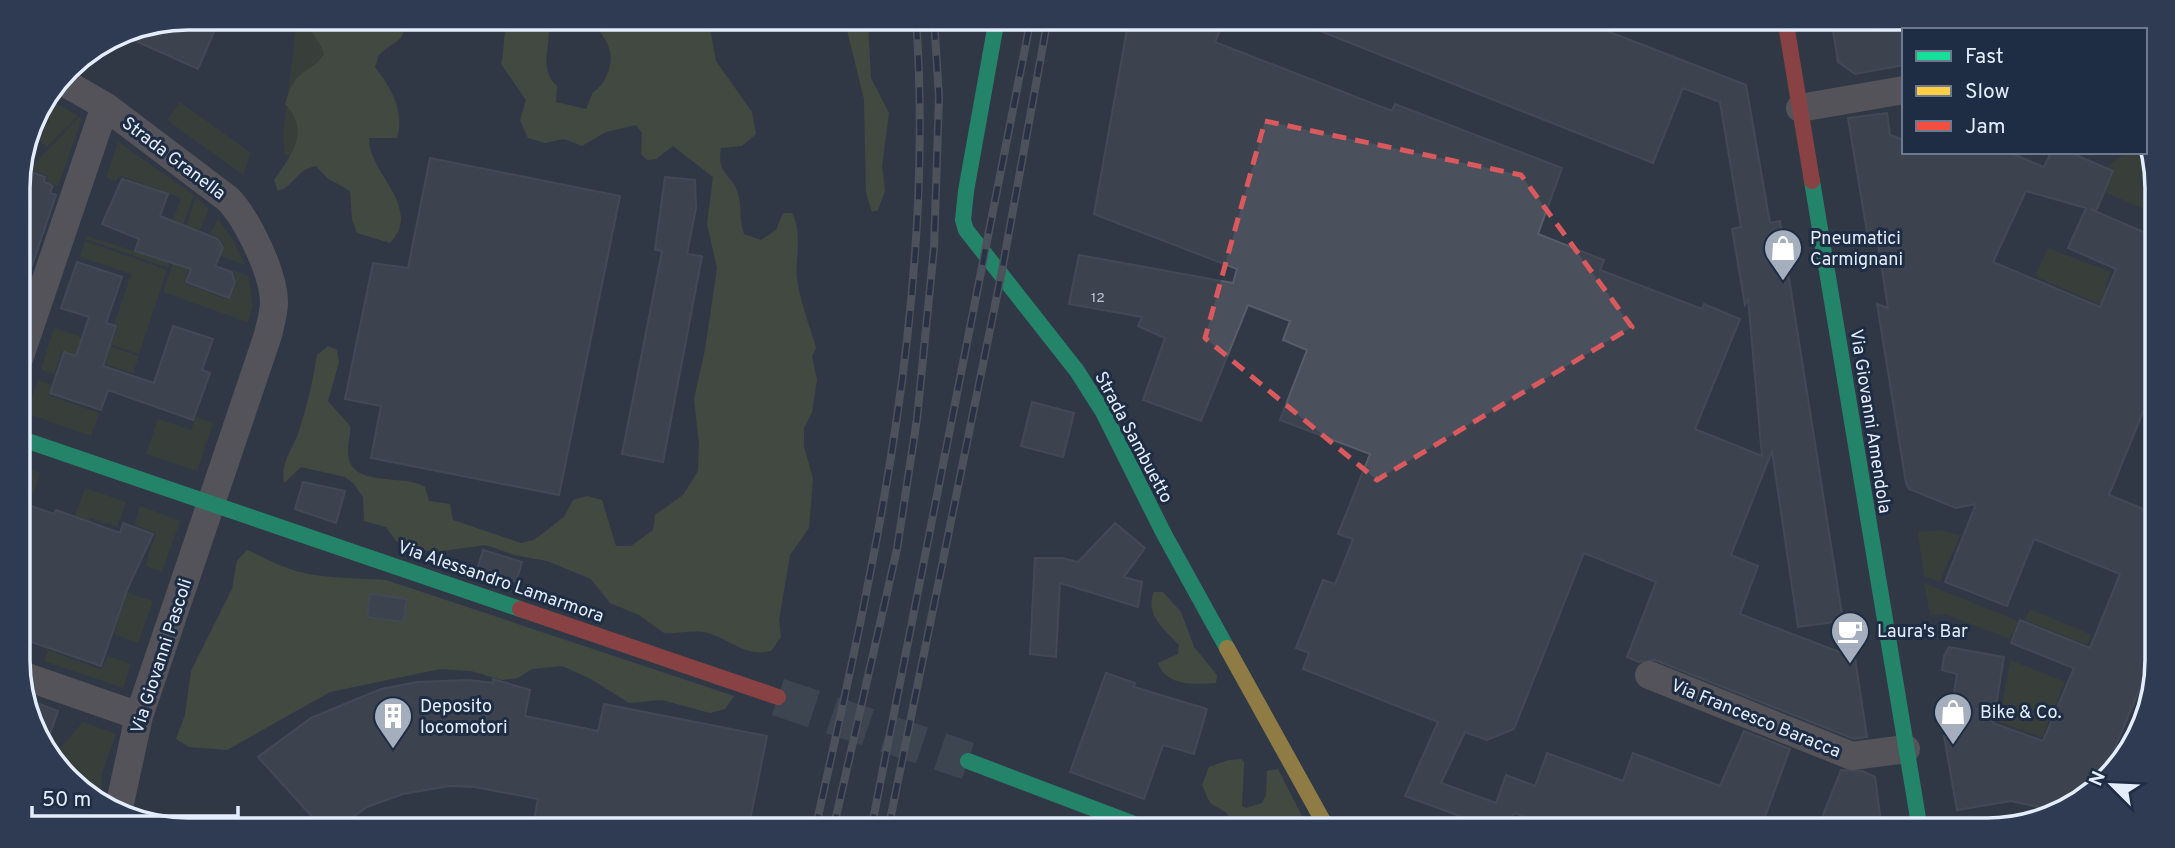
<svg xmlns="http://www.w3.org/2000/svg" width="2175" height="848" font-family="Overpass,sans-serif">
<rect width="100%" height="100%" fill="#313946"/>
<!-- green -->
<path fill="#40452c" d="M297 18 333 21 309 160 285 155 283 136Z
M46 98 78 116 47 147 36 136 50 121 37 109Z
M180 102 251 153 243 175 167 120Z
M79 117 82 118 58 186 46 182 48 176 29 169Z
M118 142 194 195 168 268 86 239 87 236 158 259 181 198 119 175 116 181 106 178Z
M2126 152H2140L2149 211 2105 192 2114 171 2106 168Z
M196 197 209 209 200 230 195 229 181 265 189 269 184 283 229 300 237 282 234 270 248 276 253 307 247 322 163 292Z
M218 219 232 238 245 265 221 256 225 247 220 238 210 234Z
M85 241 167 270 139 354 111 345 118 325 114 324 131 274 80 257Z
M2048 248 2111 272 2105 287 2127 296 2119 313 2035 276Z
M54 328 139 356 133 373 62 351 54 374 41 370Z
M38 380 51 385 48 395 99 413 91 436 26 413Z
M196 417 213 423 197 471 146 454 158 419 191 430Z
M19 466 40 473 33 494 20 490Z
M85 488 126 502 117 527 91 518 75 560 61 555Z
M140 506 180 521 162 572 145 566 156 533 134 525Z
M1942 530 1960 535 1940 582 1924 576 1918 532Z
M64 572 153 601 138 643 114 634 119 619 69 601Z
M1924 583 2018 621 2010 639 1945 614 1930 616Z
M2030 609 2092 635 2087 645 2025 620Z
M48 650 102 670 107 656 131 664 123 688 44 661Z
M2010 660 2065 682 2042 737 1999 722Z
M83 722 116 734 102 772 101 800 59 772 52 758Z
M1514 815 1554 830H1508Z"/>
<!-- forest -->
<path fill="#575d3d" d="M307 18H369L374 24 386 27 397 18H404C407 43 394 40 379 55L375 67C391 88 405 111 397 138H369C368 173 424 207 390 243L357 233 352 219 350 191 327 178 316 166C295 170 295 186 278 191L274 180C292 154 311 131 285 104 288 95 291 84 298 77 307 68 317 66 324 54 320 40 309 33 307 18Z
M511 18H535L549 30C549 50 539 70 557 86L556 102 586 109 593 92C605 86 615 62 609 48 605 36 597 30 594 18H708L716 61 752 112 756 134 742 146 721 148C716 175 732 173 738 194 742 207 739 221 744 234L761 240 776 230 783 213H792C803 235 795 256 797 279 800 303 810 325 816 348L812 357 817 380 812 412 804 428V447L813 478 809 528 790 555 779 620 781 637 771 651C744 657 732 640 708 633 694 629 679 634 664 633L639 615 610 603 591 579 547 561 514 555 486 545 434 552 412 548 396 541 386 527 364 521 363 497 353 483 345 477 301 467 284 483C280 462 293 449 299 431 307 406 313 381 317 355L328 346 337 350 339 362 328 401 350 426C351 435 347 445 348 454 351 489 403 473 425 487L429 501 450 504 453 520 521 543 534 540 564 517 573 500 587 496 602 500 616 546H631L653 530 655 515 683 495 698 471 699 444 694 399 705 350 717 268 707 224 713 177 673 146 656 159 647 160 641 154 642 133 636 125 606 132 582 146 564 139 545 143 528 138 520 120 526 100 501 64C506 47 501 33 511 18Z
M844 18H865L868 24 871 78 889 113 882 166 885 191 878 210 872 212 866 193 864 99Z
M247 550C265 558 285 569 304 573 331 579 358 578 386 580L734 696 725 709 710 713 662 700 629 703 591 679 562 666 532 669 518 678 502 680 471 671 440 669 330 692 227 750 189 747 176 739 185 715 191 671 232 589 237 561Z
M1154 592H1163L1181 612 1194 647 1217 675 1216 683C1195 684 1167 687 1158 663L1178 654 1179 645C1165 630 1144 614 1154 592Z
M1241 759 1244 762 1242 806 1246 808 1262 803 1266 795 1267 771 1278 769 1309 830 1230 828 1227 813 1210 803 1202 785 1209 767 1229 760Z"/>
<!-- building -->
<path fill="#4a505c" stroke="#575e69" stroke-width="2" fill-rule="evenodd" d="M187 18H220L198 69 118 33Z
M1129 18H1225L1215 42 1392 111 1395 104 1562 168 1538 234 1604 260 1600 270 1702 309 1704 304 1740 319 1695 429 1762 456 1748 298 1745 305 1732 229 1741 227 1720 102 1683 88 1653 163 1290 19 1574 18 1746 85 1770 223 1780 221 1843 621 1798 627 1772 451 1731 555 1758 566 1740 614 1855 658 1867 737 1854 739 1655 660 1639 662 1627 657 1656 582 1584 553 1514 729 1487 740 1465 732 1441 783 1496 803 1506 775 1535 786 1547 753 1623 781 1633 753 1720 786 1744 731 1790 749 1760 830H1563L1514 813 1508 830H1486L1487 826 1405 796 1438 722 1303 669 1309 653 1296 648 1323 580 1335 584 1353 539 1338 534 1370 454 1280 420 1307 350 1283 340 1290 321 1248 305 1201 421 1143 400 1165 338 1138 326 1142 317 1069 304 1079 255 1233 283 1237 269 1094 214Z
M1831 18H1869L1871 31 1904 26V65L1855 74 1838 62Z
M1887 113 1890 135 1904 140V152H2008L2044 167 2051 152H2069L2113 171 2096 211 2090 209 2155 237 2154 285 2144 309 2154 311 2152 416 2143 412 2109 495 2151 512 2149 681 2144 679 2108 764 2112 766 2091 796 2052 810 2011 801 1957 810 1944 736 1947 735 1945 719 1950 718 1957 674 1942 670 1944 656 1949 647 2004 657 1993 723 2043 741 2074 668 2011 643 2020 620 2090 648 2120 574 2034 539 2007 606 1945 582 1976 504 1956 508 1909 489 1906 483 1877 304 1888 308 1877 237 1868 238 1848 118ZM2026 191 2086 208 2068 248 2116 269 2100 307 1993 262Z
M430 158 620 196 559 495 371 458 381 406 345 399 373 263 408 268Z
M20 168 45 177 44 182 53 186 50 193 56 195 23 292 19 291Z
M665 177 695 180 696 208 687 254 702 256 663 462 622 454 662 251 655 250Z
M122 179 168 194 160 216 218 239 223 248 215 266 232 272 235 282 229 298 186 282 191 269 135 251 139 239 102 224Z
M77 262 122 277 106 323 116 326 103 366 154 383 173 326 213 339 202 370 210 373 193 420 108 390 101 410 50 393 64 352 76 356 89 317 61 308Z
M1032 402 1074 413 1063 457 1021 446Z
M303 482 345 491 336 523 295 509Z
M20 502 54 514 56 510 120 533 123 523 153 534 127 590 101 666 20 638Z
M1115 523 1145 548 1124 577 1142 582 1138 607 1060 583 1056 657 1030 654 1035 558H1062L1078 562Z
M483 550 522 562 516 582 477 570Z
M370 594 407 599 403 622 367 617Z
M1106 673 1135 683 1134 687 1207 709 1194 754 1163 745 1144 799 1070 772Z
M493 679 530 690 525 716 598 731 604 704 767 736 748 830H532L538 799 475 787 449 786 403 794 367 807 335 830H324L258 757 311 718 381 689 417 682 469 680 493 683Z
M23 698 58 711 46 745 36 725Z
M1841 770 1862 771 1875 777 1882 830H1817Z"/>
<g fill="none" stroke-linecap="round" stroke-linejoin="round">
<!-- secondary-tunnel -->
<path stroke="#4c5461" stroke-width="38" stroke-dasharray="38 19" stroke-linecap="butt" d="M778 697 968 761"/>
<!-- street -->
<path stroke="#7f7473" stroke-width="28" d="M60 80 105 106 228 199C248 220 274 274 274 303 274 313 270 325 268 335L139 716 118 812
M1800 108 1904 90
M19 359 105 106
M21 675 139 716
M1649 675 1852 756 1906 749"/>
<!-- fast -->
<path stroke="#16e098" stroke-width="16" d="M997 18 966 191 963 220 966 230 1077 371 1103 412 1164 534 1227 648
M1812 181 1920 830
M19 438 520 609
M968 761 1150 830"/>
<!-- slow -->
<path stroke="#ffcf43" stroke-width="16" d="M1227 648 1328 830"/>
<!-- jam -->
<path stroke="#f24e42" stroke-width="16" d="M1785 18 1812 181
M520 609 778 697"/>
<defs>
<path id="rail" d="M815 830C875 563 936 294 916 18
M833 830 897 549 917 419 934 248 939 97 934 18
M871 830 1031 18
M888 830 1001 276 1048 18"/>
</defs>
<!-- rail casing -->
<use href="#rail" stroke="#6f7076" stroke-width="8"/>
<!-- rail -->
<use href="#rail" stroke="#1e2c44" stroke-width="5" stroke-dasharray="16" stroke-linecap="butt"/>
</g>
<!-- marked area -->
<path d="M0 0H2175V848H0ZM1265 121 1521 175 1632 327 1377 480 1205 338Z" fill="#313946" fill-opacity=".55" fill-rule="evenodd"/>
<path fill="none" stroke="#d9595d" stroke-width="5" stroke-dasharray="14 9" stroke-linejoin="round" d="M1265 121 1521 175 1632 327 1377 480 1205 338Z"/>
<!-- icons -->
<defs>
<symbol id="shop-pin" viewBox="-11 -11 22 30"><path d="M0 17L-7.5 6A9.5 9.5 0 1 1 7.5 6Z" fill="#a5aebd" stroke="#1e2c44"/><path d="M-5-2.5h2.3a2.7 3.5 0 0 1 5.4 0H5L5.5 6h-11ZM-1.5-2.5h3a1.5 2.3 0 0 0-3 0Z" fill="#fff"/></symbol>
<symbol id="cafe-pin" viewBox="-11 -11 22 30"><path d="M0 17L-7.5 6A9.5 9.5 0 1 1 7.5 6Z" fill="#a5aebd" stroke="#1e2c44"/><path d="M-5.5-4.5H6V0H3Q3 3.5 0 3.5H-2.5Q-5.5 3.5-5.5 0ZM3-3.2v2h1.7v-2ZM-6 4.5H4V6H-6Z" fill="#fff"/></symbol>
<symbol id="building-pin" viewBox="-11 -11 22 30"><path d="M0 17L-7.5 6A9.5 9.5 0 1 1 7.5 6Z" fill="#a5aebd" stroke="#1e2c44"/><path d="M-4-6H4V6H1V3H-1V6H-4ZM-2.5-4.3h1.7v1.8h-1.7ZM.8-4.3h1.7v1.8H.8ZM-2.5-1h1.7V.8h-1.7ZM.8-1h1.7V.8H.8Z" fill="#fff"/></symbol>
</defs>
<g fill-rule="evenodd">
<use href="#shop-pin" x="1761" y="226" width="44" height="60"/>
<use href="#cafe-pin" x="1828" y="609" width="44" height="60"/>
<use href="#shop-pin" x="1931" y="690" width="44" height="60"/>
<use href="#building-pin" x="371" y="694" width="44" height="60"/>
</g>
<g text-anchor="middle" stroke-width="6" stroke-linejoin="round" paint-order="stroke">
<!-- number labels -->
<g font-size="14" fill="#bdc6d5">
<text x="1098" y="302">12</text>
</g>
<!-- street labels -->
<g font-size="18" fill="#e3edfd" stroke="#1e2c44">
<text transform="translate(174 158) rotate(37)" y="6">Strada Granella</text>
<text transform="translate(1871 421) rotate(81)" y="6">Via Giovanni Amendola</text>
<text transform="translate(1134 437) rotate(62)" y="6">Strada Sambuetto</text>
<text transform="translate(501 581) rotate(19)" y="6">Via Alessandro Lamarmora</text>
<text transform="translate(161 656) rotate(-72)" y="6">Via Giovanni Pascoli</text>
<text transform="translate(1756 718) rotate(22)" y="6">Via Francesco Baracca</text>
</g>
<!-- poi labels -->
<g font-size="18" fill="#e3edfd" stroke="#1e2c44" text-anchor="start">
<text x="1810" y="244">Pneumatici<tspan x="1810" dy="21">Carmignani</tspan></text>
<text x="1877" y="637">Laura's Bar</text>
<text x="420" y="712">Deposito<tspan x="420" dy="21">locomotori</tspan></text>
<text x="1980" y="718">Bike &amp; Co.</text>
</g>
</g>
<!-- crop -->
<path d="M0 0H2175V848H0ZM188 30H1987A158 158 0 0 1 2145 188V660A158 158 0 0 1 1987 818H188A158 158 0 0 1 30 660V188A158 158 0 0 1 188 30Z" fill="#2e3b53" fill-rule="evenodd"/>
<path fill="none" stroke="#e3edfd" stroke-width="3.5" d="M188 30H1987A158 158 0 0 1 2145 188V660A158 158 0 0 1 1987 818H188A158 158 0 0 1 30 660V188A158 158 0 0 1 188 30Z"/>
<!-- legend -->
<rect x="1902" y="28" width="245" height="126" fill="#1e2c44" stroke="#6d798e" stroke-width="2"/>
<rect x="1916" y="51" width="35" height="10" fill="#16e098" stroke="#6d798e" stroke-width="2"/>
<text x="1965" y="63" font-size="21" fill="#e3edfd">Fast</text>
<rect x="1916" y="86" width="35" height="10" fill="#ffcf43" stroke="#6d798e" stroke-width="2"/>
<text x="1965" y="98" font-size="21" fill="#e3edfd">Slow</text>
<rect x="1916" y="121" width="35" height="10" fill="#f24e42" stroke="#6d798e" stroke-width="2"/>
<text x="1965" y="133" font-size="21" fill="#e3edfd">Jam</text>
<!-- north arrow -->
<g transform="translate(2112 785) rotate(294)" stroke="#1e2c44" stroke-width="5" paint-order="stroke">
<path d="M0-5L12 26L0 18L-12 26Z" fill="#e3edfd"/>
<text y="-10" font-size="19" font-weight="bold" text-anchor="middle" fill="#e3edfd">N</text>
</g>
<!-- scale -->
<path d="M32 806v10h206v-10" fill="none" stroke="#e3edfd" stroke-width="3.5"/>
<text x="42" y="806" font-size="21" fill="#e3edfd" stroke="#1e2c44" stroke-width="5" paint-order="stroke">50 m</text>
</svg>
